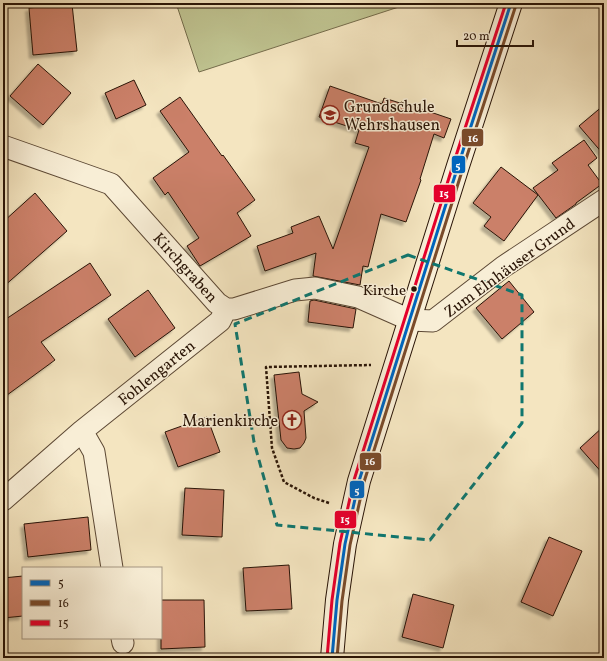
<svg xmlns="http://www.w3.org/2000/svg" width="607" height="661" font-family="Vollkorn,serif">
<defs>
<filter id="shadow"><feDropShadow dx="-3.5" dy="3.5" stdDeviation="1" flood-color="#0004"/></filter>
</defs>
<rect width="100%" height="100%" fill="#f4e5c0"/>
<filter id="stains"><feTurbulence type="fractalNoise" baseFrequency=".005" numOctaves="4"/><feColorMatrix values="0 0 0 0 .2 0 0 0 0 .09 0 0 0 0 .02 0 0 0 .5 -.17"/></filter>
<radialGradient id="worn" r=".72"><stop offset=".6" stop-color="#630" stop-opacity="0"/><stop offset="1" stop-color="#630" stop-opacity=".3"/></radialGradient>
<!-- green -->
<path fill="#bfc390" stroke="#746c4b" d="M176 3H411L199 72Z"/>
<!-- building -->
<path fill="#cb8069" stroke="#291406" filter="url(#shadow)" d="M72 4 77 51 33 55 29 8Z
M38 64 71 93 43 125 10 96Z
M134 80 146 105 116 119 105 93Z
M330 86 382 104 384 98 400 103 401 102 451 119 444 138 434 134 420 179 421 180 406 222 381 214 368 267 363 266 360 285 313 276 316 253 265 271 257 246 293 233 291 227 319 216 333 249 369 147 355 143 359 130 319 117Z
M180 97 222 156 223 155 255 200 237 213 251 236 200 266 187 246 199 238 168 192 165 195 153 178 189 152 160 111Z
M604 105V155L579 126Z
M584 140 597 158 588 165 602 184 576 203V204L556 218 533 188 558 170 552 163Z
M501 167 538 195 504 241 484 226 491 217 473 203Z
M35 193 67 231 3 287V222Z
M90 263 111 295 41 342 55 360 3 398V321Z
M509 281 534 312 502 339 476 308Z
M148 290 175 328 135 357 108 319Z
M314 300 356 309 353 328 308 322 310 301Z
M299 372 302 394 318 402 304 411 306 438 304 443 300 448 294 449 287 448 281 440 274 375Z
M207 417 220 452 178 467 165 432Z
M604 426V475L580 448Z
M185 488 224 490 222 537 182 535Z
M88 517 91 550 28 557 24 524Z
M549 537 582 551 553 616 521 602Z
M289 565 292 609 246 611 243 568Z
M23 576V616L3 618V578Z
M413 594 454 605 443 648 402 637Z
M161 600H204L205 647 161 649Z"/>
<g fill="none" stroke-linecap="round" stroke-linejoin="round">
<defs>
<path id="street" d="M3 146 111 184 217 303 226 309H234L295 290 315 288 358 297 410 320 433 321 503 267 604 200
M82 431 94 452 112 568
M3 500 82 431 220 321 226 309
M122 638 123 643"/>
<path id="secondary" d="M332 658 337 600 345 544 359 481 458 166 511 3"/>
</defs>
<!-- street casing -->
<use href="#street" stroke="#5c4834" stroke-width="23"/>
<!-- secondary casing -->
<use href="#secondary" stroke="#291406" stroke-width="24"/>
<!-- path -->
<path stroke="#291406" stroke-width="2.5" stroke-dasharray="3 2" stroke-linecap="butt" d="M329 503 314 498 284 482 272 448 266 367 371 365"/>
<!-- street -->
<use href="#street" stroke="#f8eed6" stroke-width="21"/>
<!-- secondary -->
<use href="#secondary" stroke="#f8eed6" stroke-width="22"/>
<defs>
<path id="bus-1" d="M332 658 337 600 345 544 359 481 458 166 511 3"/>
<path id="bus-2" d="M337 658 342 601 350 545 364 482 463 168 516 5"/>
<path id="bus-3" d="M327 658 332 600 340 543 354 480 453 165 506 3"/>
</defs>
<!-- bus-1 casing -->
<use href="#bus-1" stroke="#f8eed6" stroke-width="6"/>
<!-- bus-2 casing -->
<use href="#bus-2" stroke="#f8eed6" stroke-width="6"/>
<!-- bus-3 casing -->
<use href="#bus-3" stroke="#f8eed6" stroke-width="6"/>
<!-- bus-1 -->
<use href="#bus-1" stroke="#0065bd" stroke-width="3"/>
<!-- bus-2 -->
<use href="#bus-2" stroke="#7a4b2a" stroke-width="3"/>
<!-- bus-3 -->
<use href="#bus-3" stroke="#e4002b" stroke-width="3"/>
</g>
<!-- marked area -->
<path fill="none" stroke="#0f766e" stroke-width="3" stroke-dasharray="8 5" stroke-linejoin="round" d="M408 255 522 295V423L430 540 277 525 254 442 235 324Z"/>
<!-- icons -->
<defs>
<symbol id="school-ring" viewBox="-11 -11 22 22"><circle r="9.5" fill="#f8eed6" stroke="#8f2418" stroke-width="1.5"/><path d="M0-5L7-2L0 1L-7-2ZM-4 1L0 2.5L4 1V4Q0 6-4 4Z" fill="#8f2418"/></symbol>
<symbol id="church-ring" viewBox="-11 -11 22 22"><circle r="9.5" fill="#f8eed6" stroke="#8f2418" stroke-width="1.5"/><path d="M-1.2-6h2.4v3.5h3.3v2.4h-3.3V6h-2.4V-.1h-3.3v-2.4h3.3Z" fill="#8f2418"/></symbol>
</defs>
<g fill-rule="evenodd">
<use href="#school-ring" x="319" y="104" width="22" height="22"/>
<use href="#church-ring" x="281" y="409" width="22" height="22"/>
</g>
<!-- markers -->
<circle fill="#291406" stroke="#f8eed6" stroke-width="1.5" cx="414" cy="289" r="3.5"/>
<g text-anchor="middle" stroke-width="3" stroke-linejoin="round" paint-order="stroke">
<!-- bus labels -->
<g font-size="15" fill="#291406" stroke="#f8eed6" text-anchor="end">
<text x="406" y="295">Kirche</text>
</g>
<!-- poi labels -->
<g font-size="16" fill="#291406" stroke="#f8eed6" text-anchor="start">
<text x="344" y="112">Grundschule<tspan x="344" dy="18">Wehrshausen</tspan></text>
<text x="278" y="426" text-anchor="end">Marienkirche</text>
</g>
<!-- street labels -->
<g font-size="16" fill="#291406" stroke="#f8eed6">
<text transform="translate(186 267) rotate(48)" y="6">Kirchgraben</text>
<text transform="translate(509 267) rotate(-36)" y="6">Zum Elnhäuser Grund</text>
<text transform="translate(156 372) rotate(-39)" y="6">Fohlengarten</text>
</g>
</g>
<g stroke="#f8eed6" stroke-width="1.5">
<rect x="461" y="128" width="23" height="19" rx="4" fill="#7a4b2a"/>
<rect x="451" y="155" width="15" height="19" rx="4" fill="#0065bd"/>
<rect x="433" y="184" width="23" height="19" rx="4" fill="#e4002b"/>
<rect x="359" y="452" width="23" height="19" rx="4" fill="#7a4b2a"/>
<rect x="349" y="480" width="16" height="19" rx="4" fill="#0065bd"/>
<rect x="334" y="510" width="23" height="19" rx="4" fill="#e4002b"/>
</g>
<g font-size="11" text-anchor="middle" font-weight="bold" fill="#fff">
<text x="473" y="142">16</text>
<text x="458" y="169">5</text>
<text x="444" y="197">15</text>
<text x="370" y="465">16</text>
<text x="357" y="494">5</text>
<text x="345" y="523">15</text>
</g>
<!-- margin -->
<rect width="607" height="661" fill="none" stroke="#f4e5c0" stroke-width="16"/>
<rect x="4" y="4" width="599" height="653" fill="none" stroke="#291406" stroke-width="2"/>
<rect x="8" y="8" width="591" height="645" fill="none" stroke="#291406"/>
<!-- legend -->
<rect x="22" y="567" width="140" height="72" fill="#f8eed6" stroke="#a59783"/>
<rect x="30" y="580" width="20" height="6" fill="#0065bd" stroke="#a59783"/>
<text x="58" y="587" font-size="12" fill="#291406">5</text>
<rect x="30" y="600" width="20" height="6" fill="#7a4b2a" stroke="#a59783"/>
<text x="58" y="607" font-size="12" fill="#291406">16</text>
<rect x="30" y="620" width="20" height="6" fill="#e4002b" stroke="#a59783"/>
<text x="58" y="627" font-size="12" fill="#291406">15</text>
<!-- scale -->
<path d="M457 40v6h76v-6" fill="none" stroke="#291406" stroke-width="2"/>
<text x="463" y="40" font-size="12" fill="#291406" stroke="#f8eed6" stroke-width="3" paint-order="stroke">20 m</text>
<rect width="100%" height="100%" filter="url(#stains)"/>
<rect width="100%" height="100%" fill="url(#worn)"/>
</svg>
